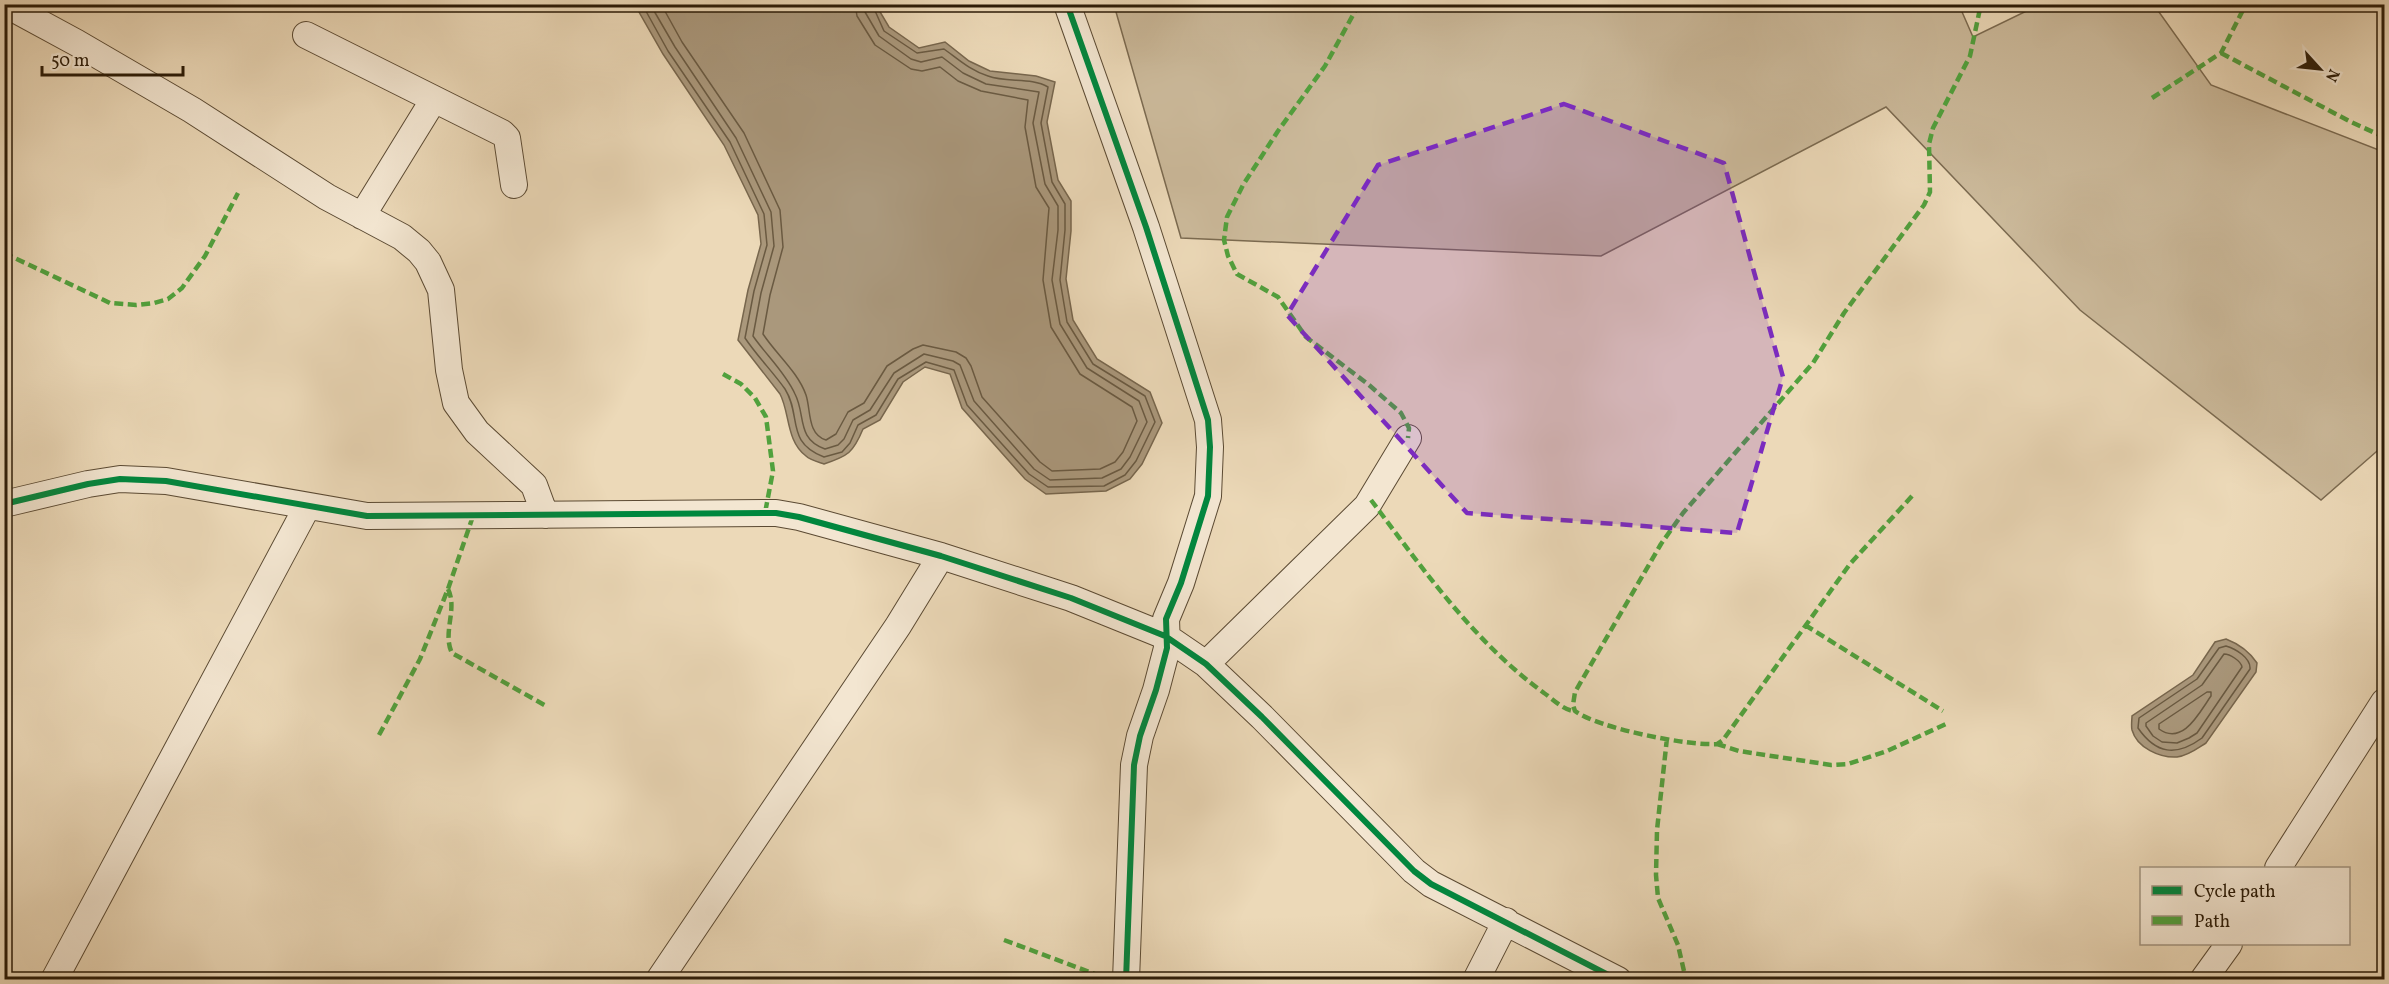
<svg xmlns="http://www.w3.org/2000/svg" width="2389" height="984" font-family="Vollkorn,serif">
<rect width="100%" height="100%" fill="#ecd9b8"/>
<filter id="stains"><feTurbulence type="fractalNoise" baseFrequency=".00333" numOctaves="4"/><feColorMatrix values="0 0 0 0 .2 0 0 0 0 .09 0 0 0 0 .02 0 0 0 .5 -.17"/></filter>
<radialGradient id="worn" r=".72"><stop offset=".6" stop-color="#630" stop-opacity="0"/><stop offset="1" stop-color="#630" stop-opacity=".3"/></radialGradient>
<!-- green -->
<path fill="#cbb99a" stroke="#7b6a50" stroke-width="1.5" d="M1959 5 1973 37 2039 5H2154L2211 85 2384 152V445L2321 500 2080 310 1886 107 1601 256 1181 238 1114 5Z"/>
<!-- water -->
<path fill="#aa987c" stroke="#77664d" stroke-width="1.5" d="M635 5H876L889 27 919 48 945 42 969 61 990 71 1036 76 1055 82 1047 122 1058 180 1071 201V231L1066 279 1073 320 1097 359 1150 392 1162 423 1142 464 1130 479 1106 491 1046 494 1025 479 962 408 950 374 925 367 903 382 880 420 863 429C853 453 848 456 824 464 818 462 810 460 806 456 786 441 790 413 780 394L738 340 748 290 761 244 758 215 724 145 663 54Z
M2226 639C2239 644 2249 651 2257 663L2256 672 2206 743C2198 748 2188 756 2177 757 2160 758 2137 748 2132 730 2131 726 2132 719 2132 716L2193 675 2215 642Z"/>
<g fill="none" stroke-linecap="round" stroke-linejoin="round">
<!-- shore -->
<path stroke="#6a5a42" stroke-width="1.5" d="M642 4 668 51 730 142 764 214 767 245 754 291 745 338C757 356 773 372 785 389 802 416 785 442 824 457L842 452 850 443 858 425 876 415 898 379 926 362 954 370 967 405 1029 474 1048 487 1104 486 1125 475 1136 461 1155 422 1145 396 1093 364 1067 322 1060 280 1065 230V204L1052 182 1041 123 1048 87C1031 77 1007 83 988 76 971 71 958 59 944 49L917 53 884 31 872 4
M650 4 675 47 736 138 771 212 774 246 761 293 753 336C766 355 785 372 795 394 806 415 796 439 825 449L838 445 844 439 853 420 870 410 894 373 924 354 953 361 960 365 974 401 1034 469 1050 480 1102 478 1121 469 1130 457 1147 422 1139 401 1087 368 1060 324 1052 280 1058 230V206L1045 184 1033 123 1039 92 986 84 963 73 942 57 921 62 911 59 879 36 865 12 864 4
M661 4 682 42 744 133 780 210 783 247 770 295 763 334C776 354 798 372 806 395 811 410 807 434 826 440L836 434 848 412 864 403 887 366 913 349 923 345 956 352 966 358 971 366 982 397 1040 462 1052 471 1100 469 1115 462 1123 452 1137 421 1132 407 1080 374 1051 327 1043 280 1049 208 1036 187 1025 127 1028 100 981 91 958 81 940 67 922 71 911 69 875 45 857 16 855 4
M2226 646C2236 649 2251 658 2250 669L2202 738C2176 757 2156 754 2138 728L2139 718 2197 679 2219 648Z
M2224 654C2230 654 2241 661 2242 667L2197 733 2189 738 2177 743 2162 742 2153 736 2146 726V723L2202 685Z
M2207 692H2211V696C2199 713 2183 746 2159 729V724Z"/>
<defs>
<path id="minor" d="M5 4 77 43 192 110 327 197 402 237 419 251 428 262 441 290 449 370 456 403 477 432 534 485 545 515
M1067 4 1146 227 1208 420 1210 447 1208 496 1181 583 1166 619 1167 648 1156 690 1140 736 1134 765 1126 980
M306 35 502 133 507 138 514 185
M362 216 434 99
M4 504 88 484 120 479 166 481 367 516 776 513 799 517 941 556 1071 598 1165 636 1206 664 1262 717 1414 871 1431 884 1618 980
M1206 664 1367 506 1408 438
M2278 868 2384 702
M54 980 307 507
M659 980 898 626 941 556
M1476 980 1506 921
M2203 980 2229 944"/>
</defs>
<!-- minor casing -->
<use href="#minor" stroke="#5b4a33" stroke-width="28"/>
<!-- minor -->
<use href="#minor" stroke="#f3e6d1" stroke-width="26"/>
<!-- quiet -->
<path stroke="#51a13d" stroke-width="4.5" stroke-dasharray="9 4.5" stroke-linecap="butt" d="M1359 4 1325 66 1278 131 1243 185 1227 217 1224 240 1228 256 1237 274 1278 297 1306 337 1369 385 1401 413 1409 428 1408 438
M2221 53 2351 122 2384 137
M2152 98 2221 53 2246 4
M4 253 110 303 136 305 154 303 168 299 182 288 205 256 238 193
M723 374 741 384 755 398 766 417 773 471 765 513
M1912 496 1850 564 1723 740 1717 744C1688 746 1597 728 1575 711L1573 705 1575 692 1661 544 1683 513 1813 363 1844 313 1924 205 1930 192 1929 144 1933 128 1970 56 1981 4
M1371 500C1423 569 1473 641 1544 693 1553 699 1564 711 1575 711
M448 589C458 609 442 633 452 653L548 707
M1805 625 1943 711
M379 735 420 659 448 589 473 516
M1667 738 1657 830 1656 875 1658 898 1678 945 1686 980
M1717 744 1739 751 1831 765 1848 764 1887 751 1946 724
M1004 940 1111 980"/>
<defs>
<path id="cycleway" d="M1067 4 1146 227 1208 420 1210 447 1208 496 1181 583 1166 619 1167 648 1156 690 1140 736 1134 765 1126 980
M4 504 88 484 120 479 166 481 367 516 776 513 799 517 941 556 1071 598 1165 636 1206 664 1262 717 1414 871 1431 884 1618 980"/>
</defs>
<!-- cycleway casing -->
<use href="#cycleway" stroke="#f3e6d1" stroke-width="10"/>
<!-- cycleway -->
<use href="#cycleway" stroke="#00873e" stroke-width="6"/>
</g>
<!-- marked area -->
<path fill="#7b2cbf" fill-opacity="0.2" stroke="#7b2cbf" stroke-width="4.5" stroke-dasharray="12 8" stroke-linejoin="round" d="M1564 104 1724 163 1783 377 1737 533 1467 513 1287 315 1378 165Z"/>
<!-- margin -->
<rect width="2389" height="984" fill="none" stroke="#ecd9b8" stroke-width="24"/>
<rect x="6" y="6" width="2377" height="972" fill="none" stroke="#2b1b07" stroke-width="3"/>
<rect x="12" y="12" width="2365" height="960" fill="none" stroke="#2b1b07" stroke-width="1.5"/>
<!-- legend -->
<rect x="2140" y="867" width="210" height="78" fill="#f3e6d1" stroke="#a39580" stroke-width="1.5"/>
<rect x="2152" y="886" width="30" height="9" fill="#00873e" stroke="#a39580" stroke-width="1.5"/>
<text x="2194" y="897" font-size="18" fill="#2b1b07">Cycle path</text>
<rect x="2152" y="916" width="30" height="9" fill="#51a13d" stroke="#a39580" stroke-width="1.5"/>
<text x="2194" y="927" font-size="18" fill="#2b1b07">Path</text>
<!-- north arrow -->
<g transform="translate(2320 69) rotate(117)" stroke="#f3e6d1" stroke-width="4.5" paint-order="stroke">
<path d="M0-4.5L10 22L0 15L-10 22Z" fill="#2b1b07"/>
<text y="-9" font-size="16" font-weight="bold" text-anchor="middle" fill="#2b1b07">N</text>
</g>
<!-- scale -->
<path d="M42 66v9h141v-9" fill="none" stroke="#2b1b07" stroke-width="3"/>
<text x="51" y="66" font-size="18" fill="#2b1b07" stroke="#f3e6d1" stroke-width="4.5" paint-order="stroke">50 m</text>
<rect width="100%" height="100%" filter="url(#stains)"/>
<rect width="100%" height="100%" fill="url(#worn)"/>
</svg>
